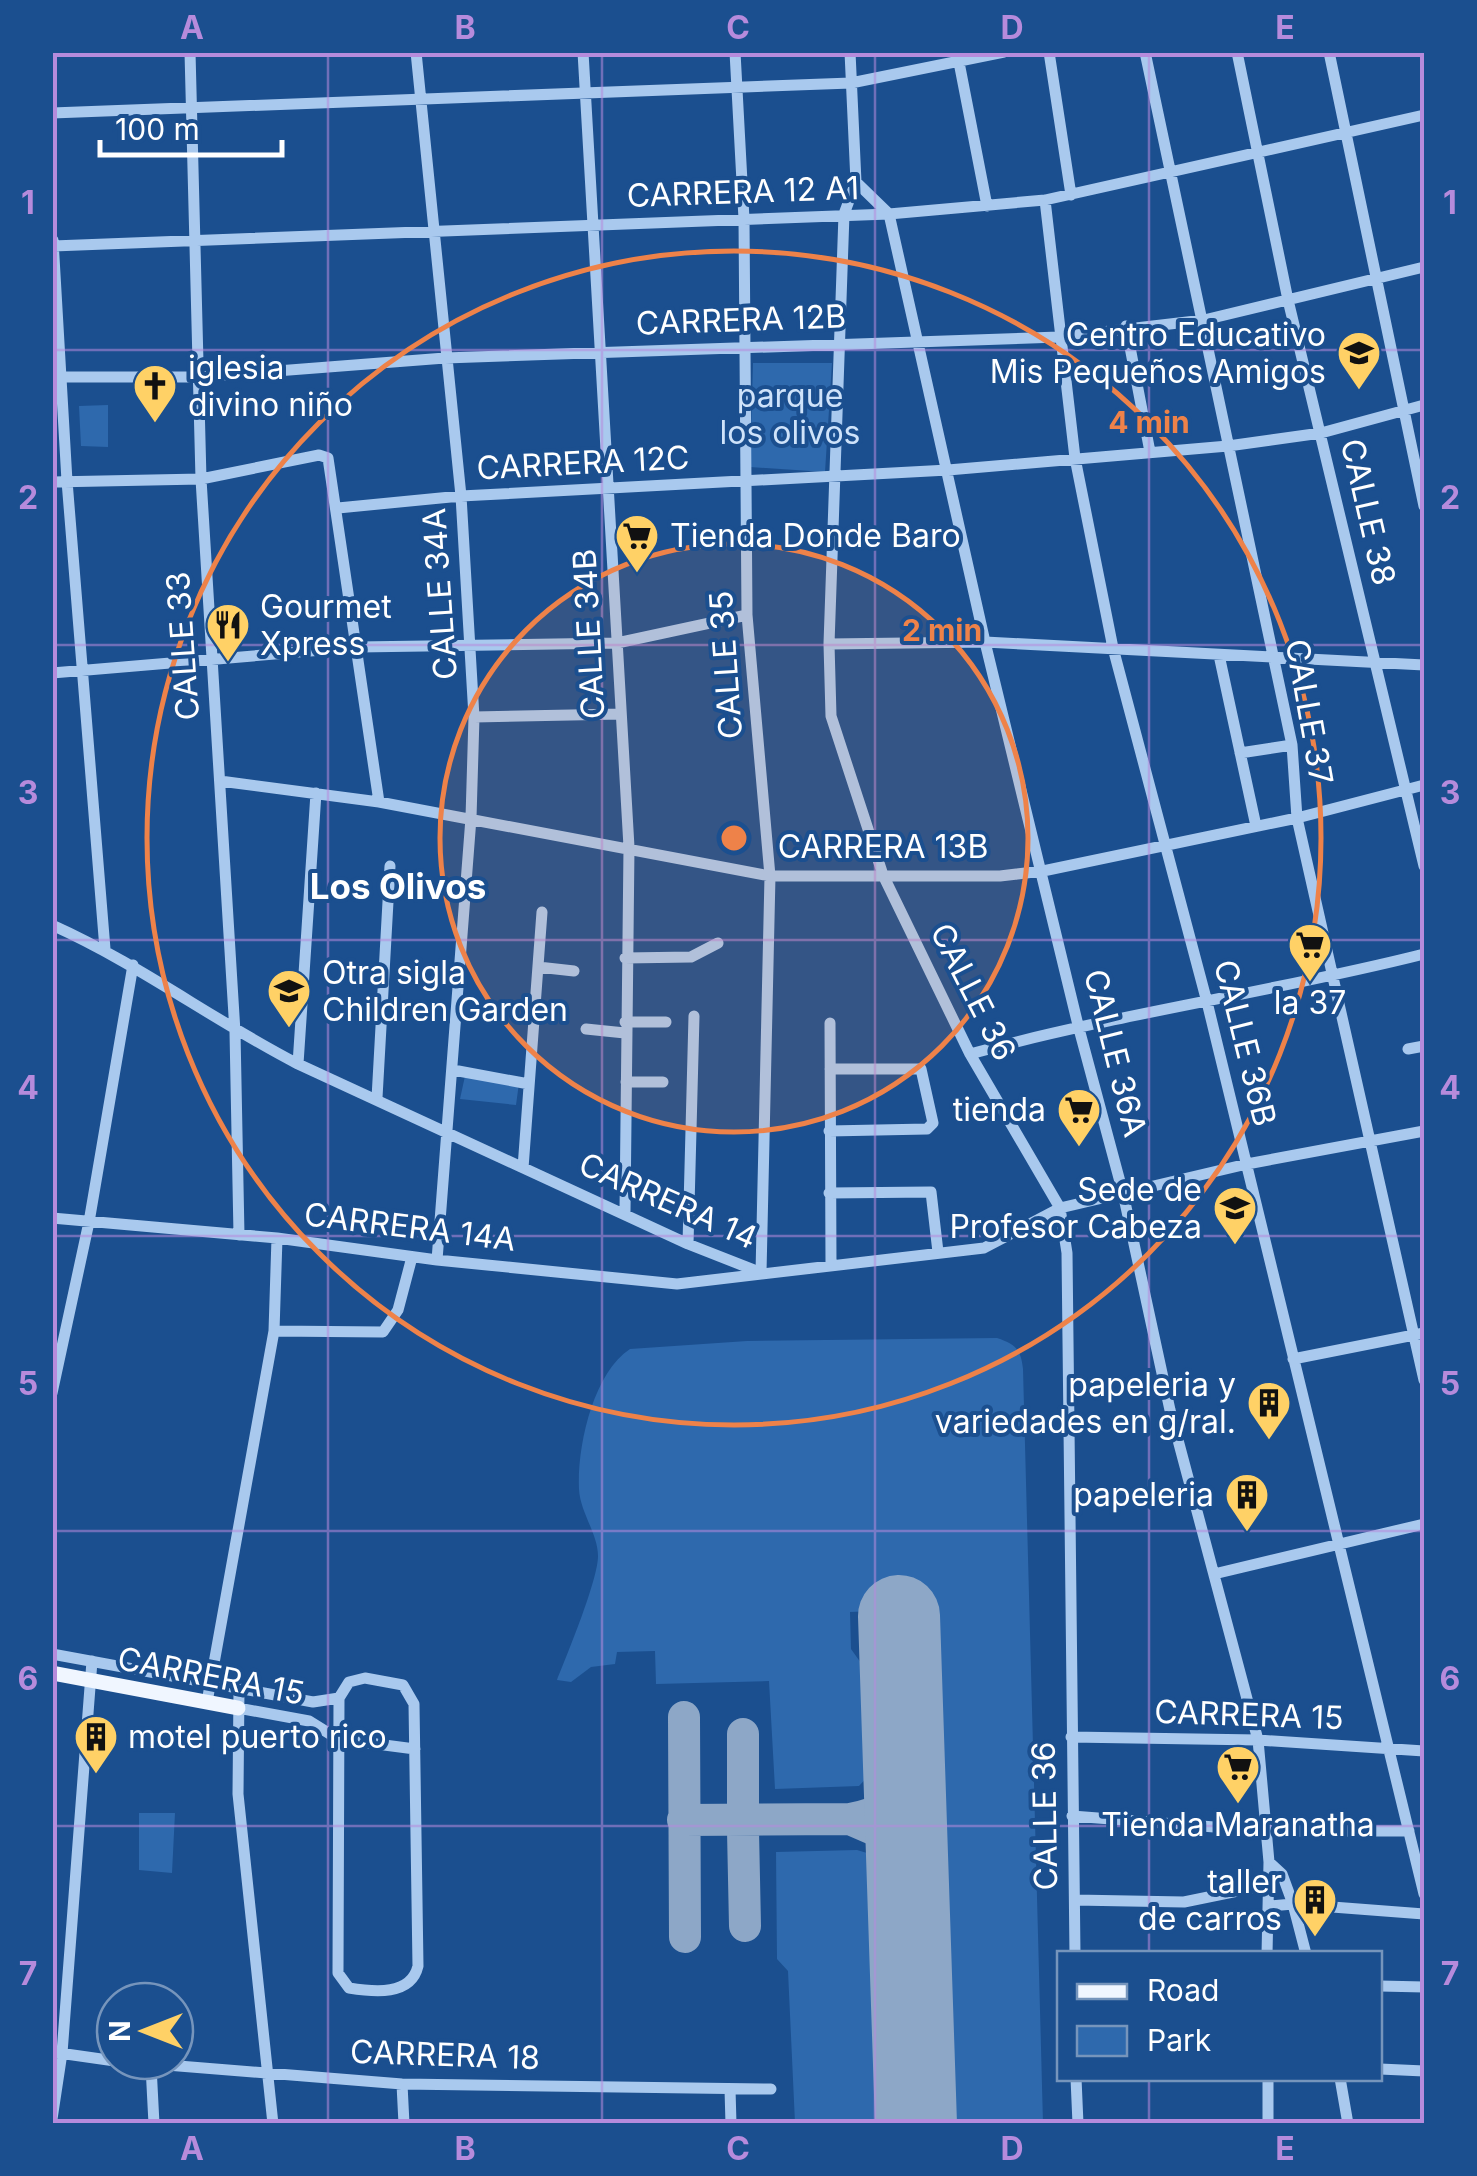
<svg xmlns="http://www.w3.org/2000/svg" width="1477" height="2176" font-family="Inter,sans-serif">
<rect width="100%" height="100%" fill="#1b4f8f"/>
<!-- green -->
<path fill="#2e69ad" d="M753 363H832L825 472 750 467Z
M108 405V447L81 446 79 406Z
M465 1076 519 1083 516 1105 460 1099Z
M997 1338C1015 1344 1021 1349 1023 1369L1043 2123H940L924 1609 850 1612 851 1649 871 1677 873 1771 859 1786 775 1789 769 1681 656 1684 655 1651 617 1652 615 1664 591 1667 571 1682 557 1680C567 1655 598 1580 598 1556 598 1534 580 1512 579 1489 577 1447 593 1373 630 1349L747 1341Z
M139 1813H175L172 1873 139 1870Z
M857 1850 867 1853 878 1868 885 2123H795L788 1971 777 1959 776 1852Z"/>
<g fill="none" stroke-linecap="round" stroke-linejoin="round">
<!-- taxiway -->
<path stroke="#8da7c7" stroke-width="32" d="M684 1717 685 1937
M743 1734V1810L752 1819 743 1831 745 1926
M850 1819C885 1813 896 1801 902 1767
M683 1820 850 1819 887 1835 906 1864"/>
<!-- runway -->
<path stroke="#8da7c7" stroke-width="82" d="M899 1616 916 2124"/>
<!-- minor -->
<path stroke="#a9c9ee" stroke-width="11" d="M190 52 201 479 235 1032 239 1235
M416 52 461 496 474 717 471 818 437 1260
M583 52 629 847 625 1212
M735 52 744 219 747 615 770 876 761 1273
M850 52 856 182 844 214 829 644 831 716 883 875 970 1054 1060 1208 1067 1253 1075 1954
M957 52 987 206
M1049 52 1071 195
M1145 52 1292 745 1297 818 1424 1380
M1237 52 1288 300 1424 866
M1329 52 1424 506
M52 113 851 83 1004 52
M856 182 889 214 985 642 1078 1025 1123 1193 1170 1410 1258 1740 1269 1862 1267 1954
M1045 200 1075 458 1113 648 1207 1002 1424 1894
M53 240 67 481 105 949
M53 246 889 214 1045 200 1424 115
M1126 326 1150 452
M52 377H199L445 358 1059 337 1204 320 1424 267
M52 482 201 479 319 455 328 458 379 802
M338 508 461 496 948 470 1228 446 1321 433 1424 405
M829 644 985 642 1424 665
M1219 655 1256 826
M52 673 358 647 617 643 747 615
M474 717 621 714
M1240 753 1292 745
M220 781 379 802 770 876H1000L1043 871 1297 818 1424 785
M52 925C139 964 214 1021 298 1064L688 1244 757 1271
M625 958 691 957 718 943
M538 967 574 971
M625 1022H666
M830 1023 831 1264
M586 1029 625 1033
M1408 1049 1424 1046
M970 1054C1120 1013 1274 992 1424 954
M298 1064 316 793
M453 1070 529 1084
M626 1082H663
M377 1098 390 866
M829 1131 927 1129 933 1123 921 1069H830
M523 1168 542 912
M829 1193 931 1192 938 1252
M52 1218 277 1238 437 1260 677 1284 984 1248 1060 1208 1247 1164 1424 1131
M688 1244 694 1016
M274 1331 383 1332 398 1310 412 1257
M1293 1359 1424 1333
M52 1393 89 1222 133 965
M1214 1574 1424 1524
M52 1654 313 1702 339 1698
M365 1678 403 1685 414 1704 418 1966C411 1996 374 1992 349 1988L338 1973 339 1698 349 1682Z
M239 1689 238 1794 273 2124
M207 1702 274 1331 277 1238
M238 1708 309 1721 338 1739 415 1749
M1071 1737 1258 1740 1424 1751
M1072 1816 1266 1831H1409
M1269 1862 1282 1874 1293 1904 1424 1914
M1075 1900 1184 1902 1267 1885
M1270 1906 1293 1904 1306 1954
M1380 1986 1424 1987
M52 2052 115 2061
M117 2061 402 2084 771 2089
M151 2066 154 2124
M1380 2069 1424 2071
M1076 2078 1078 2124
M1340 2078 1348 2124
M402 2084 404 2124
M730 2089 731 2124
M52 2119 62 2053 92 1661
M1268 2124V2078"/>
<!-- major -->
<path stroke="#f0f6ff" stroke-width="15" d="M52 1673 238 1708"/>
</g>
<!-- grid -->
<path fill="none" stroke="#b68bdc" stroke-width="2.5" stroke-opacity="0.55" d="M328 52V2124M602 52V2124M875 52V2124M1149 52V1954M52 350H1424M52 645H1424M52 940H1424M52 1236H1424M52 1531H1424M52 1826H1424M1149 2078V2124"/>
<!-- distance rings -->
<circle cx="734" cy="838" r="294" fill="#ee8249" fill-opacity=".12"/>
<g fill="none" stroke="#ee8249" stroke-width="5">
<circle cx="734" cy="838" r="294"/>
<circle cx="734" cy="838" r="587"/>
</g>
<!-- icons -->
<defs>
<symbol id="school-pin" viewBox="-11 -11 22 30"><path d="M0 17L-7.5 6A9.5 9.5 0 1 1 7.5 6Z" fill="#ffd166" stroke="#1b4f8f"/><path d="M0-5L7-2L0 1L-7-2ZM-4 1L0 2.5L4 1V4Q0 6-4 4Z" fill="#111"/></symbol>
<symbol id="church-pin" viewBox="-11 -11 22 30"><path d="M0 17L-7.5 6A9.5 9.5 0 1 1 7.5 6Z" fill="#ffd166" stroke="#1b4f8f"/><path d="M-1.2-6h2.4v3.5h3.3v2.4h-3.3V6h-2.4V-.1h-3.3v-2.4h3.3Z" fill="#111"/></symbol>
<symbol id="supermarket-pin" viewBox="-11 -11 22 30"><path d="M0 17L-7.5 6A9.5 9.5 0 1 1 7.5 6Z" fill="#ffd166" stroke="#1b4f8f"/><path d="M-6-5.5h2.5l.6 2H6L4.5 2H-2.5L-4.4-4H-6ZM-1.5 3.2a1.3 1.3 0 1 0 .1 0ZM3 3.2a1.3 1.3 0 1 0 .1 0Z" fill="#111"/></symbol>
<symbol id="restaurant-pin" viewBox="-11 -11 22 30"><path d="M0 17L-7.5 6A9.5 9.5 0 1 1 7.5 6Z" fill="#ffd166" stroke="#1b4f8f"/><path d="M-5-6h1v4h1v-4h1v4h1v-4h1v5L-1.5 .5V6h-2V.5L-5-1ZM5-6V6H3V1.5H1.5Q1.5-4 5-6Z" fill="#111"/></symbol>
<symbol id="building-pin" viewBox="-11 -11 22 30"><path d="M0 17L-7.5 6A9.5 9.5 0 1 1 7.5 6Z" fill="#ffd166" stroke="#1b4f8f"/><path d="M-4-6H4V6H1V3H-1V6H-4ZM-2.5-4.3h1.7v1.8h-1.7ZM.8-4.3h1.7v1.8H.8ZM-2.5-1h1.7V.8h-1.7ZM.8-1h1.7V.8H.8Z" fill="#111"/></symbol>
</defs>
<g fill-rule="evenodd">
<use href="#school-pin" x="1334" y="328" width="50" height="68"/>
<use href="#church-pin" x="130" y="361" width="50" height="68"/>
<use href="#supermarket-pin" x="612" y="511" width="50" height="68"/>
<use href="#restaurant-pin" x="203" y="600" width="50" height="68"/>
<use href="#supermarket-pin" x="1285" y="920" width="50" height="68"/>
<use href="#school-pin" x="264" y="966" width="50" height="68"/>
<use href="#supermarket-pin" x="1054" y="1085" width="50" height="68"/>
<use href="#school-pin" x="1210" y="1183" width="50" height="68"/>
<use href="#building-pin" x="1244" y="1378" width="50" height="68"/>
<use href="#building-pin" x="1222" y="1470" width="50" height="68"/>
<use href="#building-pin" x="71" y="1712" width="50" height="68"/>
<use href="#supermarket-pin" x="1213" y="1742" width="50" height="68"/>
<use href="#building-pin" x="1290" y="1875" width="50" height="68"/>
</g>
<g text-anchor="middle" stroke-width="8" stroke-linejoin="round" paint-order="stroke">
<!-- street labels -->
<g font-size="32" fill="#fff" stroke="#1b4f8f">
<text transform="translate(743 192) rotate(-2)" y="11">CARRERA 12 A1</text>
<text transform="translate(741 320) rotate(-2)" y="11">CARRERA 12B</text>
<text transform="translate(583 463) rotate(-3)" y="11">CARRERA 12C</text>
<text transform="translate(1368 512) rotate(77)" y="11">CALLE 38</text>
<text transform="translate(440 594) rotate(-94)" y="11">CALLE 34A</text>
<text transform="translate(589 634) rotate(-93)" y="11">CALLE 34B</text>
<text transform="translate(183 646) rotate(-94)" y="11">CALLE 33</text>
<text transform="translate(726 665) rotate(-94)" y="11">CALLE 35</text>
<text transform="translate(1309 712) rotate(80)" y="11">CALLE 37</text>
<text x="883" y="858">CARRERA 13B</text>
<text transform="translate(973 992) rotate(63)" y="11">CALLE 36</text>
<text transform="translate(1245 1043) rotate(76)" y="11">CALLE 36B</text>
<text transform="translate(1115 1053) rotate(76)" y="11">CALLE 36A</text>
<text transform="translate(668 1201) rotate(24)" y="11">CARRERA 14</text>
<text transform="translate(410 1227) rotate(7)" y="11">CARRERA 14A</text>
<text transform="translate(211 1676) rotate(11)" y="11">CARRERA 15</text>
<text transform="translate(1249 1715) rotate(2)" y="11">CARRERA 15</text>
<text transform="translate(1045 1816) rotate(-91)" y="11">CALLE 36</text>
<text transform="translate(445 2055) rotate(2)" y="11">CARRERA 18</text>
</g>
<!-- poi labels -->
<g font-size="32" fill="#fff" stroke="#1b4f8f" text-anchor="end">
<text x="1326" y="346">Centro Educativo<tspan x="1326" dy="37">Mis Pequeños Amigos</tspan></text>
<text x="188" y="379" text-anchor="start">iglesia<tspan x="188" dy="37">divino niño</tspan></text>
<text x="670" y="547" text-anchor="start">Tienda Donde Baro</text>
<text x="260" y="618" text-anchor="start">Gourmet<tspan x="260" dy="37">Xpress</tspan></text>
<text x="322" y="984" text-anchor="start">Otra sigla<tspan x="322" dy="37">Children Garden</tspan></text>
<text x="1310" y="1014" text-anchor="middle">la 37</text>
<text x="1046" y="1121">tienda</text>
<text x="1202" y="1201">Sede de<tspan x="1202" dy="37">Profesor Cabeza</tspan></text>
<text x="1236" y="1396">papeleria y<tspan x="1236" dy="37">variedades en g/ral.</tspan></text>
<text x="1214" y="1506">papeleria</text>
<text x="128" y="1748" text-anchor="start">motel puerto rico</text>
<text x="1238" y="1836" text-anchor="middle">Tienda Maranatha</text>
<text x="1282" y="1893">taller<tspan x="1282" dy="37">de carros</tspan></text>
</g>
<!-- park labels -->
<g font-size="32" fill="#cfe3fa" stroke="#1b4f8f">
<text x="790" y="407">parque<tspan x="790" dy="37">los olivos</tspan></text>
</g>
<!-- neighbourhood labels -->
<g font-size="35" font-weight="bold" fill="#fff" stroke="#1b4f8f">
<text x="398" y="899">Los Olivos</text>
</g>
</g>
<circle cx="734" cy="838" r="15" fill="#ee8249" stroke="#1b4f8f" stroke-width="5"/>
<g font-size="30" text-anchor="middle" font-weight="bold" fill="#ee8249" stroke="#1b4f8f" stroke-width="8" stroke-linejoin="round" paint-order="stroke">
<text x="1149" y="433">4 min</text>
<text x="942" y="641">2 min</text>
</g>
<!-- border -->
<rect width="1477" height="2176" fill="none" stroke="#1b4f8f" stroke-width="110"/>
<!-- legend -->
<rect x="1057" y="1951" width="325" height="130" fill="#1b4f8f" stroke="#7695bc" stroke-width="2.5"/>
<rect x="1077" y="1984" width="50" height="15" fill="#f0f6ff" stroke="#7695bc" stroke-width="2.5"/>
<text x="1147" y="2001" font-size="30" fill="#ffffff">Road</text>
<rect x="1077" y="2026" width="50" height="30" fill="#2e69ad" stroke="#7695bc" stroke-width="2.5"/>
<text x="1147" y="2051" font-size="30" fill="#ffffff">Park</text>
<!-- north arrow -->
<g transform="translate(145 2031) rotate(270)"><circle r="48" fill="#1b4f8f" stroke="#7695bc" stroke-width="2.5"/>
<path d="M0-8L18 38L0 25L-18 38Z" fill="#ffd166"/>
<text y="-15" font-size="28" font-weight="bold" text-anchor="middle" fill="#ffffff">N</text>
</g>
<!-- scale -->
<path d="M100 140v15h182v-15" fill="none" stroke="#ffffff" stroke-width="5"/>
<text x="115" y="140" font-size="30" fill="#ffffff" stroke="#1b4f8f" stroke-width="8" paint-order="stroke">100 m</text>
<rect x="55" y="55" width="1367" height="2066" fill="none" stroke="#b68bdc" stroke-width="4"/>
<g font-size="32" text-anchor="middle" font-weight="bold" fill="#b68bdc">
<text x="192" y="39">A</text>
<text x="465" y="39">B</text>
<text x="738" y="39">C</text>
<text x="1012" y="39">D</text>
<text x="1285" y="39">E</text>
<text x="28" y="214">1</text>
<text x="1450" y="214">1</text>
<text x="28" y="509">2</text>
<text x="1450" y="509">2</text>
<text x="28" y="804">3</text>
<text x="1450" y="804">3</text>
<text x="28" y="1099">4</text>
<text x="1450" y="1099">4</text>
<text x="28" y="1395">5</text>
<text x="1450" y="1395">5</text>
<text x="28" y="1690">6</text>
<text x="1450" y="1690">6</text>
<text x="28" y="1985">7</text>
<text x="1450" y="1985">7</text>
<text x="192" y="2160">A</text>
<text x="465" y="2160">B</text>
<text x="738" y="2160">C</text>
<text x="1012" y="2160">D</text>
<text x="1285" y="2160">E</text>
</g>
</svg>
